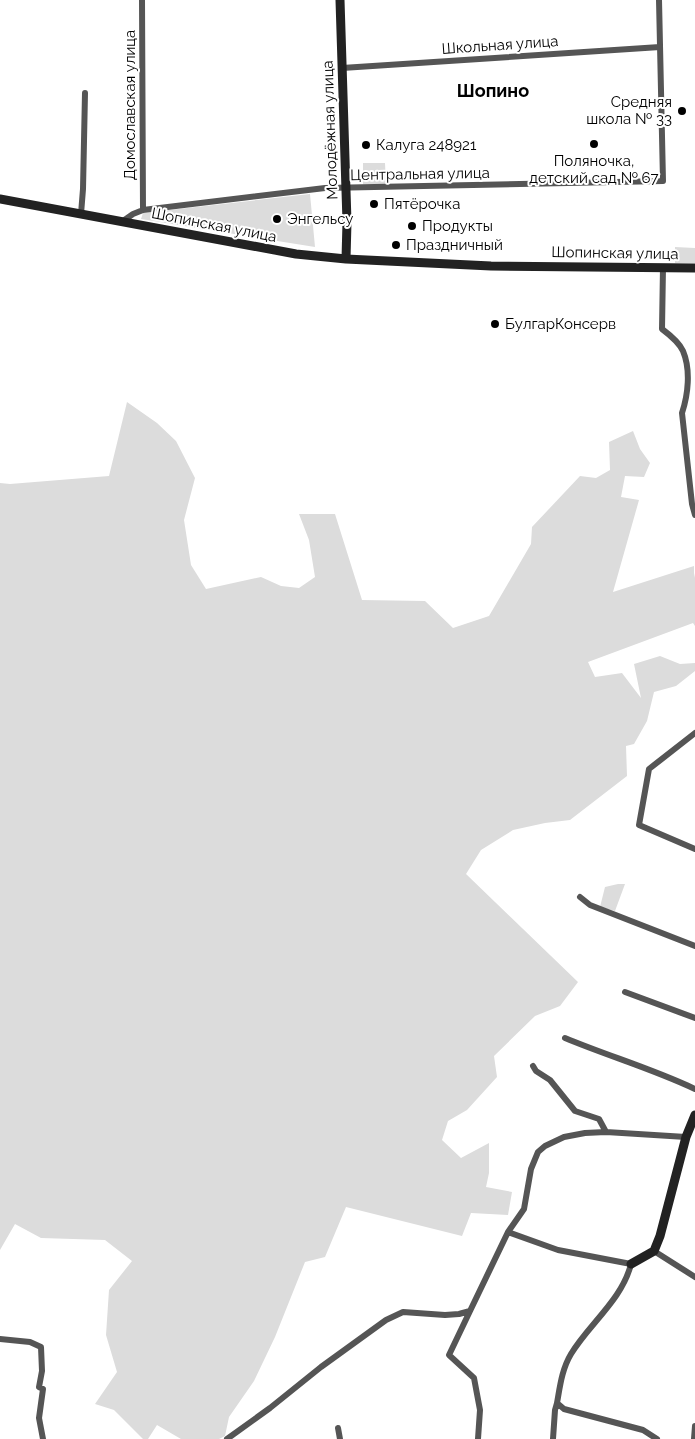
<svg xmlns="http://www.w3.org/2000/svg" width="695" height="1439" font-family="Raleway,sans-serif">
<rect width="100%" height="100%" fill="#fff"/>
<!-- green -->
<path fill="#dcdcdc" d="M363 163H385L386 184H363Z
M310 194 315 247 141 219 143 213Z
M675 247 695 248V263H675Z
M127 402 157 423 176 441 195 478 184 520 191 565 206 589 261 577 281 586 299 588 315 577 309 540 299 514H335L362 600 425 601 453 628 489 616 531 544 532 527 580 476 596 478 610 470 609 442 633 431 640 449 650 463 644 477 625 476 621 497 639 500 613 592 694 566V578L695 573V626L693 623 588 662 595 677 622 673 641 698 634 664 660 656 680 664 695 663V671L676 686 654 692 647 721 634 744 626 746 627 776 570 820 545 823 513 830 481 850 466 874 578 982 560 1006 535 1016 494 1056 497 1077 467 1110 448 1121 442 1140 461 1158 489 1143V1173L486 1187 512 1192 508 1215 471 1213 462 1236 346 1207 325 1257 305 1262 275 1337 254 1381 229 1417 225 1436 219 1439H181L157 1425 148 1439H143L114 1410 95 1404 117 1372 106 1335 109 1290 132 1261 105 1240 41 1238 15 1224 0 1250V483L10 484 109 476Z
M618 884H625L615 911 600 907 605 887Z"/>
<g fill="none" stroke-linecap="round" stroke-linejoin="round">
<!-- street -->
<path stroke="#555" stroke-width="6" d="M142 0 143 210
M342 68 660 47
M81 214 83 189 85 93
M123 221 133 214 143 210 325 188 663 181 659 0
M663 267 662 329C670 335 679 342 683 351 691 370 688 395 682 413L692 504 695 515
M695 733 649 769 639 825 695 849
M580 897 590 905 695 946
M625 992 695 1018
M565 1038C608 1056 653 1069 695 1089
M533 1066 536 1071 550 1080 575 1111 599 1119 606 1132
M508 1232 558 1250 631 1264C622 1300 589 1324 571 1354 562 1369 560 1386 557 1403L564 1409 643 1430 657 1439
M654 1251 695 1277
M470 1311 449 1355 474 1378 480 1410 478 1439
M0 1339 30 1342 41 1347 42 1371 39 1387 43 1389 39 1418 43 1439
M338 1428 340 1439
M227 1439 270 1408 321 1367 386 1320 403 1312 445 1315 459 1314 470 1311 508 1232 524 1209 531 1169 538 1152 545 1146 564 1137 585 1133 606 1132 686 1137
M553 1439 555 1410 557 1403
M694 1439 695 1426"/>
<!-- secondary -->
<path stroke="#222" stroke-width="9" d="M340 0 347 222 346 259
M0 199 296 254 346 259 491 266 695 268
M631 1264 654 1251 660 1236 686 1137 695 1115"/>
</g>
<!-- markers -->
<g fill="#000" stroke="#fff" stroke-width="2">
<circle cx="682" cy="111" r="5"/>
<circle cx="594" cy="144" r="5"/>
<circle cx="366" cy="145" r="5"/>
<circle cx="374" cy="204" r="5"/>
<circle cx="277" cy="219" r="5"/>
<circle cx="412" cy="226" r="5"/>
<circle cx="396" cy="245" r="5"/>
<circle cx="495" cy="324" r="5"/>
</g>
<g text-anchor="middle" stroke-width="4" stroke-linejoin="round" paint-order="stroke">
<!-- street labels -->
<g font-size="15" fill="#000" stroke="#fff">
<text transform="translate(500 45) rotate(-4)" y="5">Школьная улица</text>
<text transform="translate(130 105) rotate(-90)" y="5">Домославская улица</text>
<text transform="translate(330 130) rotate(-92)" y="5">Молодёжная улица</text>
<text transform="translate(420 174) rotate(-1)" y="5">Центральная улица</text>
<text transform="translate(214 225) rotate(11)" y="5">Шопинская улица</text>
<text transform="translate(615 253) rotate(1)" y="5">Шопинская улица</text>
</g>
<!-- poi labels -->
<g font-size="15" fill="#000" stroke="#fff" text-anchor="start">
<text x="672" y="107" text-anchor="end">Средняя<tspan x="672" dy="17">школа № 33</tspan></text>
<text x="376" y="150">Калуга 248921</text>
<text x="594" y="166" text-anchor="middle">Поляночка,<tspan x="594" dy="17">детский сад № 67</tspan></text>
<text x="384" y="209">Пятёрочка</text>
<text x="287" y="224">Энгельсу</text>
<text x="422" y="231">Продукты</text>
<text x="406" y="250">Праздничный</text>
<text x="505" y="329">БулгарКонсерв</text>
</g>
<!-- quarter labels -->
<g font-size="18" font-weight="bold" fill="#000" stroke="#fff">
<text x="493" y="97">Шопино</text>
</g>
</g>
</svg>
